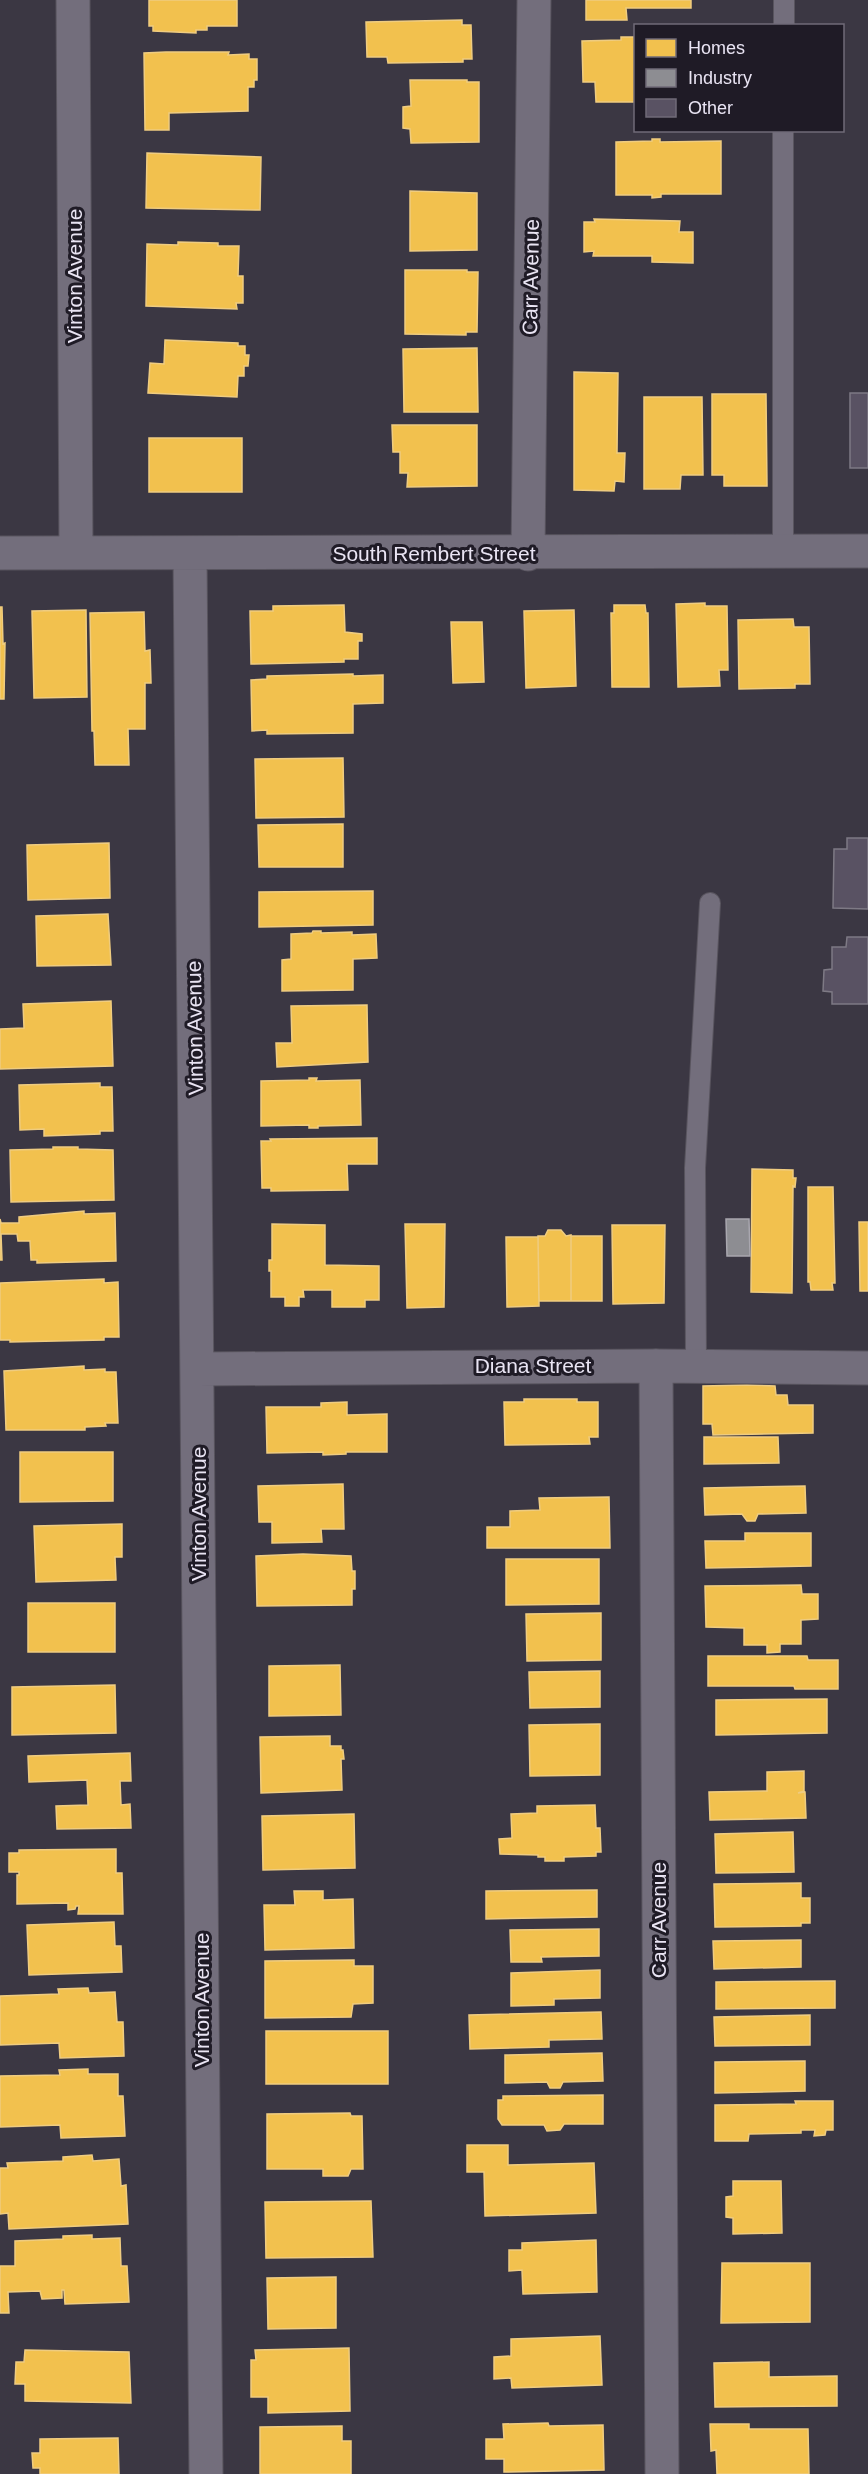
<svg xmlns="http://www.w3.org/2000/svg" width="868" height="2474" font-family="Helvetica,sans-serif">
<rect width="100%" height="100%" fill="#3b3743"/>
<!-- homes -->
<path fill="#f2c14e" stroke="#efcc80" stroke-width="1.5" d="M149 0H237V26H207V30H196V33L153 31V26H149Z
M586 0H691V8H626L627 20H586Z
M462 20V25H471L472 59H463V62L388 63 387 57H367L366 22Z
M621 37H636V102H596L595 82H583L582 41 621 40Z
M166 52H229L228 55 249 54V59H257V80H254V87H248V111L169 113V130H145L144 53Z
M410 80H467V82H479V142L411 143 410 129 403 128V107L411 106Z
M652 139H660V142L721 141V194H661V197L652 198V195H616V142L652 141Z
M147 153 261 157 260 210 146 208Z
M410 191 477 193V250L410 251Z
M594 219 680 221 679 232H693V263L652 262V256H593L594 251 584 252V222H595Z
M178 242 218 243V246H239L238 276H243V303H236L237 309 146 306 147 244 178 245Z
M405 270H467V272H478L477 332H466V335L405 334Z
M165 340 238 343V346H245V355H249L248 366H244V376H238L237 397 148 393 150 363 164 364Z
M477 348 478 412H404L403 349Z
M574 372 618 373 617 453H625L624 482 615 481 614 491 574 490Z
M712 394H766L767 486H724V475H712Z
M644 397H702L703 475H681L680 489H644Z
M392 425H477V486L407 487 408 473H400V452H393Z
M149 438H242V492H149Z
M705 603V606H727L728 670H719L720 686 678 687 676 604Z
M344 605 345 632 362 634V641H358V659H344V662L251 664 250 611H273V606Z
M614 605H645L646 613H648L649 687H612L611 613H614Z
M0 607H2L3 644 5 643 4 699H0Z
M86 610 87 697 34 698 32 611Z
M574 610 576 686 526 688 524 611Z
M144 612 145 651 150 650 151 683H145V729H128L129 765H95L94 731H92L90 613Z
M793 619 794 627H809L810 684H795V688L739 689 738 620Z
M451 622H482L484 682 453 683Z
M353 674V676L383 675V703L353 704V733L267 734V730L252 731 251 680 267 679V676Z
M343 758 344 817 256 818 255 759Z
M343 824V867H259L258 825Z
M109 843 110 898 28 900 27 845Z
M373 891V925L259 927V892Z
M108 914 111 965 37 966 36 916Z
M313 931H321V933L352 932V935L376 934 377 958 353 959V990L282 991V960L291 959V934L312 933Z
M111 1001 113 1066 0 1069V1029L24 1028 23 1004Z
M367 1005 368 1062 277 1067 276 1043H292L291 1006Z
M309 1078H317L316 1081 360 1080 361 1125 318 1126V1128H309V1125L261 1126V1081L309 1080Z
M100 1083V1087H112L113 1131H100V1134L44 1136V1129L20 1130 19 1085Z
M377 1138V1164H347L348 1190 271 1191V1188H262L261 1141H271L270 1139Z
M53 1147H78V1149L113 1150 114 1200 11 1202 10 1150 53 1149Z
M752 1169 793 1170V1178H796L795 1187 793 1186 792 1293 751 1292Z
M808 1187H833L835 1283H832L833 1290H811L810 1282H808Z
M84 1211V1214L115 1213 116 1261 37 1263V1260H31L30 1241H18L17 1234H1L2 1260H0V1219L1 1223H19V1217Z
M859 1222H868V1291H860Z
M272 1224 325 1225V1265L379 1266V1300H365V1307H332V1290H303L304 1297H299V1306H285V1297H271V1271H269V1260H272Z
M405 1224H445L444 1307 407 1308Z
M612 1225H665L664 1303 613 1304Z
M548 1230H561L566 1236 571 1235V1301H539L538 1236H545Z
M571 1236H602V1301H571Z
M506 1237H538L539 1306 507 1307Z
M104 1279V1283L118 1282 119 1337H104V1340L10 1342V1340H0V1283Z
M84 1366V1370L105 1369V1372H116L118 1423H105L106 1426 85 1427V1430H6L4 1371Z
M747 1385 775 1386 776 1395H787L788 1405H813V1433L713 1435 712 1424H703V1386Z
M524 1399H577V1402H598V1437H589L590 1444 505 1445 504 1402H524Z
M347 1402V1415L387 1414V1452H346V1454L323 1455V1452L267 1453 266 1407H321V1403Z
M704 1437H778L779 1463 704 1464Z
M20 1452H113V1501L20 1502Z
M343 1484 344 1529H321L322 1542 272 1543V1522H259L258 1486Z
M805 1486 806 1513 758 1514 755 1521H747L742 1514 705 1515 704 1488Z
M609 1497 610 1548H487V1527H510V1511L540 1510 539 1498Z
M122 1524V1557H115L116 1580 36 1582 34 1526Z
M745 1533H811V1566L706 1568 705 1541H745Z
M303 1554 351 1556 352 1571H355V1589H352V1605L257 1606 256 1556Z
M506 1559H599V1604L506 1605Z
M801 1585 802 1594H818V1619L801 1620V1644H780V1652L767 1653V1645H744V1628L706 1627 705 1586Z
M28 1603H115V1652H28Z
M601 1613V1660L527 1661 526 1614Z
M708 1656H807L808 1660H838V1689H795L794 1686H708Z
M340 1665 341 1715 269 1716V1666Z
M600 1671V1707L530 1708 529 1672Z
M115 1685 116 1733 12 1735V1687Z
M827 1699V1733L716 1735V1700Z
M600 1724V1775L530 1776 529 1725Z
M330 1736V1746H341V1750H343L344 1759H341L342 1790 261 1793 260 1737Z
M130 1753 131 1781H120L121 1805 130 1804 131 1828 57 1829 56 1806 88 1805 87 1780 29 1782 28 1756Z
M804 1771V1791L798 1793 805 1792 806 1818 710 1820 709 1792 767 1791V1772Z
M595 1805 596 1828H600L601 1852H596V1856L564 1857V1861H545V1857H538V1855L500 1854 499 1839 512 1838 511 1814 537 1813V1806Z
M354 1814 355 1868 263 1870 262 1816Z
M793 1832 794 1872 716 1873 715 1834Z
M116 1849V1873H122L123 1914H78L79 1906H76L75 1909 68 1910V1903L17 1904V1875H19V1872H9V1853H19V1850Z
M801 1883V1898H810V1923H801V1926L715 1927 714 1884Z
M597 1890V1917L486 1919V1891Z
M294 1891H323V1900L353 1899 354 1948 265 1950 264 1905H295Z
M114 1922 115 1946H121L122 1972 29 1975 27 1925Z
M599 1929V1956L541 1957 542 1962H511L510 1930Z
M801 1940V1967L714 1969 713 1941Z
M354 1960V1966H373V2003L353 2004 351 2017 265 2018V1961Z
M600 1970V1998L554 1999V2005L511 2006V1973Z
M835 1981V2008L716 2009V1982Z
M88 1988 89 1993 115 1992 117 2022H123L124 2056 60 2058 59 2043 0 2045V1996L59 1994 58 1989Z
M601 2012 602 2039 549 2040V2047L470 2049 469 2015Z
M810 2015V2045L715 2046 714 2017Z
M266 2031H388V2084H266Z
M602 2053 603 2081 563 2082 560 2088H550L547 2082 505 2083V2055Z
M805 2061V2091L715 2093V2062Z
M88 2069V2074H118V2096H123L125 2136 61 2138 60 2125 0 2127V2076L60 2075 59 2070Z
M603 2095V2124H564L560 2130 547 2131 544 2125H502L498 2119V2100H503V2096Z
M795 2101H833V2130H826L825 2135 814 2136 815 2130H801V2133L749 2134 748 2141H715V2105L796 2104Z
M350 2113 351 2116H362L363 2169H351L348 2176H323V2169H267V2114Z
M467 2145H508V2165L594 2163 596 2213 485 2216 484 2172H467Z
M92 2155 93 2161 119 2159 121 2186 126 2185 128 2224 9 2229 8 2213 0 2214V2168H8L7 2163 63 2161V2157Z
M733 2181H781L782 2233 733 2234V2218L726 2217V2197L733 2196Z
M371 2201 373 2257 266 2258 265 2202Z
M92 2235V2239L120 2238 121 2266H127L129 2302 65 2304 64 2290H62V2298L42 2299 40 2291 8 2292 9 2313H0V2266H15V2241L63 2239V2236Z
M596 2240 597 2292 523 2294 522 2270 509 2271V2250H522V2243Z
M722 2263H810V2322L721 2323Z
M336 2277V2328L268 2329 267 2278Z
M600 2336 602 2385 512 2388 511 2378 494 2379V2357L511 2356V2339Z
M349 2348 350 2411 268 2413V2397H251V2360H256L255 2350Z
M25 2350 129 2352 131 2403 25 2401V2384H15L16 2362H24Z
M769 2362V2377L837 2376V2406L715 2407 714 2363Z
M548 2423 549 2426 603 2425 604 2470 504 2472V2459H486V2439H504L503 2424Z
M710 2424H749V2429H808L809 2474H717L716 2450 711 2451Z
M342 2426V2441H351V2474H260V2427Z
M118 2438 119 2474H40V2468H33L32 2453H40V2439Z"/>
<!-- industry -->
<path fill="#8d8d92" stroke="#a9a7af" stroke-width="1.5" d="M726 1219H749L750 1256H727Z"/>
<!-- building -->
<path fill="#595263" stroke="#7e7a85" stroke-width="1.5" d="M850 393H868V468H850Z
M847 838H868V909L833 908 834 849H847Z
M847 937H868V1004H832V992L823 991 824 970 832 969V947H846Z"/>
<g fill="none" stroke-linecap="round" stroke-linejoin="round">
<defs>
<path id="service" d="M784 26V0
M783 552V130
M696 1366 695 1168 710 903"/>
<path id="minor" d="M73 0 76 552
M0 553 868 551
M190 554 206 2474
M528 554 534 0
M656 1366 662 2474
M198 1369 656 1366 868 1368"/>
</defs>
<!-- service casing -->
<use href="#service" stroke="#58545e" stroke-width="22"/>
<!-- minor casing -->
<use href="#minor" stroke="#58545e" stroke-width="35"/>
<!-- service -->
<use href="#service" stroke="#736e7c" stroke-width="20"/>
<!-- minor -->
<use href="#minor" stroke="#736e7c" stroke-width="33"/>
</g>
<g text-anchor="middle" stroke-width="6" stroke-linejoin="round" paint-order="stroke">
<!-- street labels -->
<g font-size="21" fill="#e9e4f3" stroke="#1f1b26">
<text transform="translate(75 276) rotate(-90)" y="7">Vinton Avenue</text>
<text transform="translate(531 277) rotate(-89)" y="7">Carr Avenue</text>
<text x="434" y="561">South Rembert Street</text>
<text transform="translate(195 1028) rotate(-91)" y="7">Vinton Avenue</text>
<text x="533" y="1373">Diana Street</text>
<text transform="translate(199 1514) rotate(-90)" y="7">Vinton Avenue</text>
<text transform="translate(659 1920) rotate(-90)" y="7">Carr Avenue</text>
<text transform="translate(202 2000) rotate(-90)" y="7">Vinton Avenue</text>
</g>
</g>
<!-- legend -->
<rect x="634" y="24" width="210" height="108" fill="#1f1b26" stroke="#706b78" stroke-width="1.5"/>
<rect x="646" y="39" width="30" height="18" fill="#f2c14e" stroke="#706b78" stroke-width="1.5"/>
<text x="688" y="54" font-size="18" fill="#e9e4f3">Homes</text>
<rect x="646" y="69" width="30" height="18" fill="#8d8d92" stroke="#706b78" stroke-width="1.5"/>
<text x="688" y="84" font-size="18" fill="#e9e4f3">Industry</text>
<rect x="646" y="99" width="30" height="18" fill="#595263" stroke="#706b78" stroke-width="1.5"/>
<text x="688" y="114" font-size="18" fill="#e9e4f3">Other</text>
</svg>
